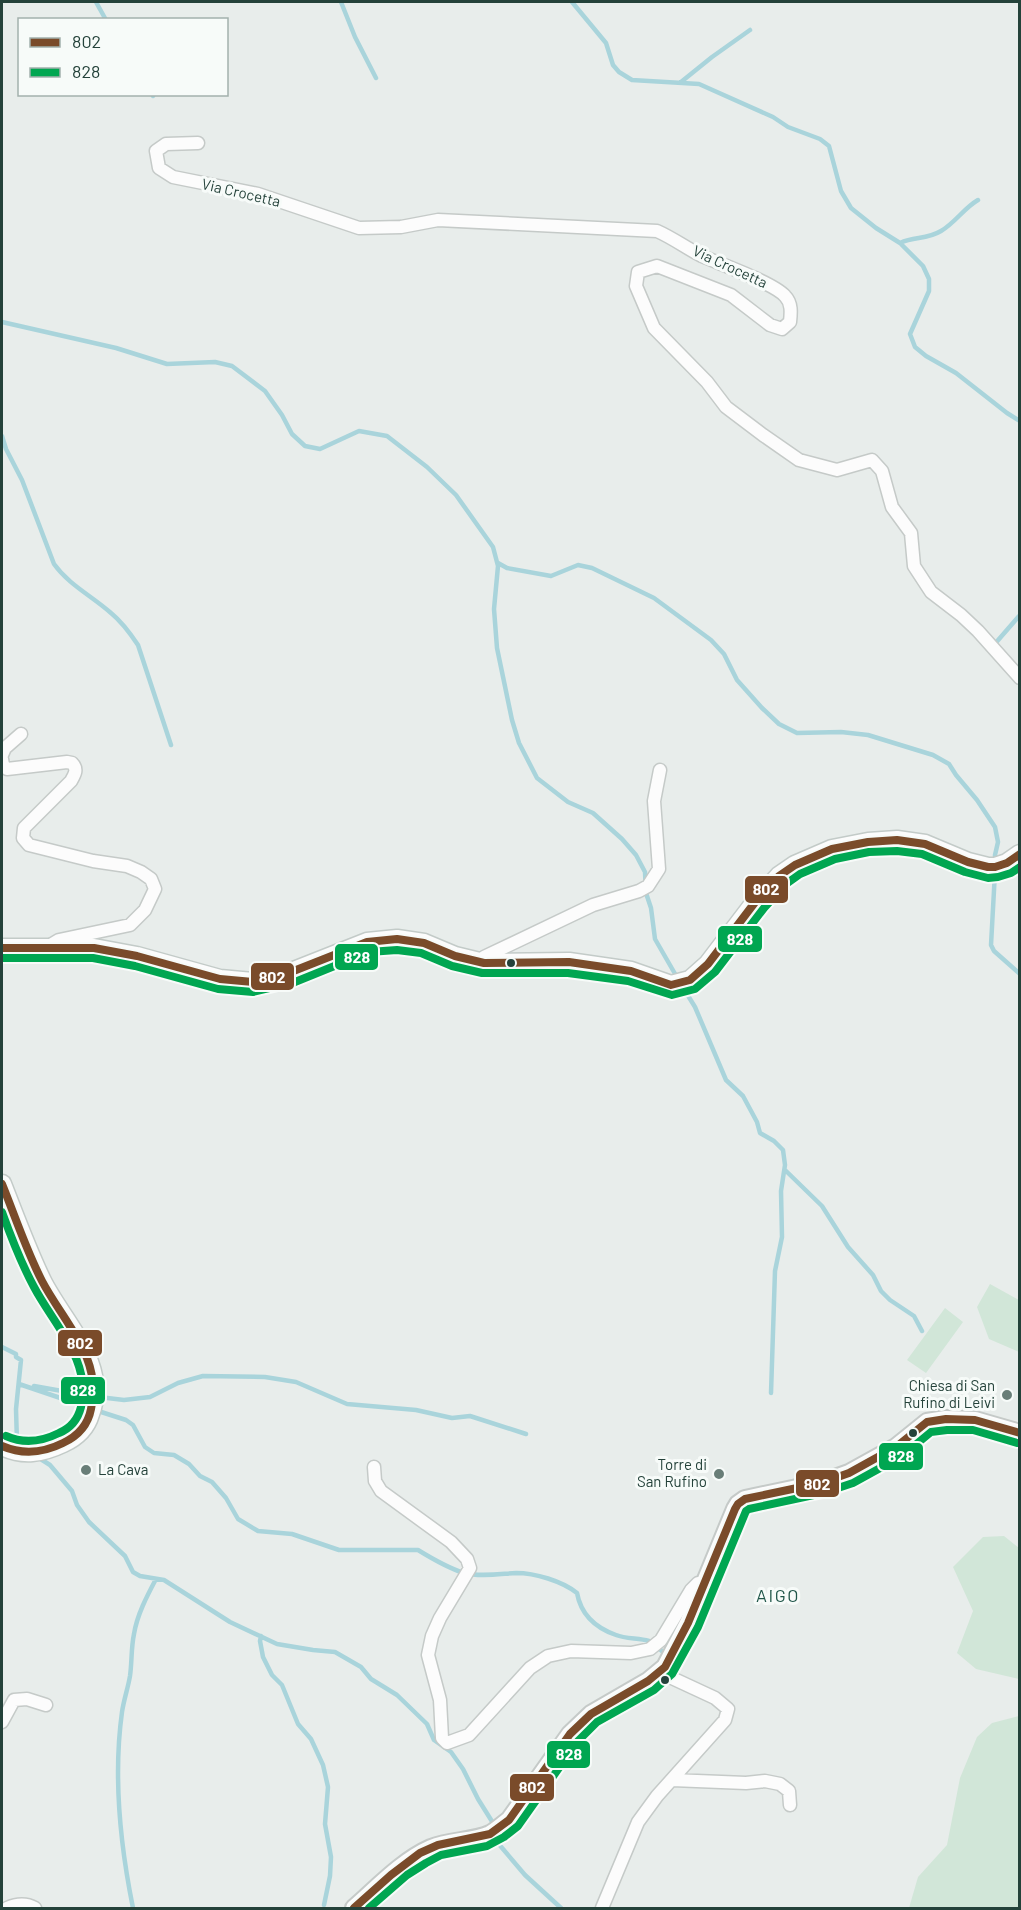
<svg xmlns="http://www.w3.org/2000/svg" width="1021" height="1910" font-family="Barlow,sans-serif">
<rect width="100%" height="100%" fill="#e8edeb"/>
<!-- green -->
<path fill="#d1e6d8" d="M990 1284 1019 1300V1352L989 1339 977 1307Z
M945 1308 963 1322 926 1373 907 1360Z
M1004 1536 1019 1548V1679L976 1669 957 1653 973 1611 953 1567 983 1537Z
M1019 1716V1908H909L918 1877 947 1845 960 1778 977 1737 992 1723Z"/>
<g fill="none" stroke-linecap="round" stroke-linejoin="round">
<!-- stream -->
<path stroke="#a9d4db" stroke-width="4.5" d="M96 2 106 20
M341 2 355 37 376 78
M572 2 606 43 613 65 619 72 632 80 699 84 773 117 788 127 820 139 829 146 841 191 851 208 876 228 900 243 923 266 929 279V291L910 334 915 347 926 356 956 373 1007 413 1020 421
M681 82 712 57 750 30
M152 94 153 96
M900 243C915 236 926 240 941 231 955 223 964 208 978 200
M2 322 116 348 167 364 215 362 232 366 265 391 282 415 292 434 305 446 320 449 359 431 387 436 427 467 456 495 493 547 498 566 494 609 497 648 512 720 519 743 537 778 568 802 593 813 622 839 636 855 645 872 646 893 651 908 655 939 678 979
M2 436 6 449 22 480 54 564C69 585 92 596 111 613 122 622 130 633 138 645L171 745
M498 563 507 568 551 576 578 565 592 568 654 598 711 640 724 654 737 680 762 708 779 724 797 733 841 732 868 735 933 755 949 764 956 775 977 800 995 827 998 842 995 855V863
M993 646 1020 615
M995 872 991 945 994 951 1020 974
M682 986 695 1007 726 1080 743 1096 757 1122 760 1133 774 1141 783 1150 785 1165 781 1191 782 1237 775 1271 771 1393
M785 1170 822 1206 848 1247 873 1275 881 1291 890 1300 914 1316 922 1331
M2 1347 16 1354V1357L21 1360 16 1409 17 1443 19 1445
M19 1384 87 1407
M34 1386 90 1396
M99 1397 124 1400 150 1397 178 1383 203 1376 265 1377 296 1382 347 1404 416 1410 452 1418 470 1416 526 1434
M95 1410 126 1420 133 1425 145 1447 154 1453 174 1455 189 1464 200 1476 212 1482 226 1498 238 1519 258 1531 292 1534 339 1550H418C431 1558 448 1568 464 1573 480 1577 499 1574 516 1573 535 1573 562 1581 577 1593 581 1615 596 1628 616 1635 626 1639 638 1638 649 1641 655 1644 662 1651 667 1656
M39 1458 50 1465 72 1491 77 1505 89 1522 125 1556 133 1572 140 1576 164 1580 230 1622 277 1644 313 1650 335 1652 361 1667 371 1679 397 1695 427 1724 434 1740 451 1752 463 1769 478 1799 493 1823 494 1827
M261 1636 260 1641 263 1657 272 1675 282 1685 298 1724 311 1739 323 1765 328 1787 325 1824 331 1857 330 1876 324 1905
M496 1835 497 1842 525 1875 561 1908
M133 1908C120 1844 113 1777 122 1712 124 1699 128 1688 130 1676 132 1662 131 1648 134 1634 137 1615 147 1596 156 1579"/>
<defs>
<path id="minor" d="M198 143 166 144 156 151 159 168 173 177 258 194 359 228 401 227 438 220 657 231C673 238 686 248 702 256 720 264 774 283 785 296 792 303 791 313 790 322L782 329 770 325 731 295 657 266 638 272 636 286 654 328 707 382 726 407 763 435 799 460 837 470 872 460 882 471 892 507 911 533 914 566 931 592 961 615 978 631 1020 678
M2 755 5 748 21 734
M2 759 3 765 7 769 67 762 72 763C78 769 75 774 71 781L24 828 23 838 29 845 93 861 127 866 141 872 151 879 155 889 145 910 130 925 59 940 49 946
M481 962 484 957 593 905 639 891 648 886 659 869 654 801 660 770
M374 1467 375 1481 381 1491 451 1542 467 1559 470 1568 440 1618 432 1636 428 1655 440 1700 442 1738 447 1743 469 1735 530 1668 548 1656 571 1651 631 1653 650 1649 661 1640 691 1590 698 1583H704
M2 1722 14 1700 27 1699 46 1705
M672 1780 746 1783 765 1781 780 1784 789 1791 790 1805
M7 1908C16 1904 26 1903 35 1908
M602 1908 638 1822 657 1796 725 1720 728 1709 715 1698 659 1672"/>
<path id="tertiary" d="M354 1908C378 1887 402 1861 431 1848 450 1840 472 1842 490 1834 497 1830 503 1824 509 1820L570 1734 591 1714 648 1681 665 1667 688 1623 735 1509 738 1504 745 1499 821 1483 849 1473 896 1447 927 1422 946 1419 975 1420 1020 1433"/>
<path id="secondary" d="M2 948H94L137 956 220 979 253 982 291 972 367 942 397 939 424 943 455 956 484 963 569 962 631 971 671 985 690 980 708 964 756 901 779 876 795 865 832 849 868 842 897 840 925 844 968 862 988 867H995L1007 863 1020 854
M2 1184C15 1217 27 1250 42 1281 63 1323 109 1364 90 1414 86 1428 76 1437 63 1443 42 1453 23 1456 2 1446"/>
</defs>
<!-- minor casing -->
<use href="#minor" stroke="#c5cac8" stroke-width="15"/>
<!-- tertiary casing -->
<use href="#tertiary" stroke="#c5cac8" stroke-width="20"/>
<!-- secondary casing -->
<use href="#secondary" stroke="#c3cbc8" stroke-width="21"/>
<!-- minor -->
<use href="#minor" stroke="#fcfcfc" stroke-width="12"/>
<!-- tertiary -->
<use href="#tertiary" stroke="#fcfcfc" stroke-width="16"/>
<!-- secondary -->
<use href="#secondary" stroke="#fcfcfc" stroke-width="18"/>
<defs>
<path id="bus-1" d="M2 948H94L137 956 220 979 253 982 291 972 367 942 397 939 424 943 455 956 484 963 569 962 631 971 671 985 690 980 708 964 756 901 779 876 795 865 832 849 868 842 897 840 925 844 968 862 988 867H995L1007 863 1020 854
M2 1184C15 1216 26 1250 42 1281 64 1323 103 1358 91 1409 88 1425 78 1436 63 1443 43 1453 23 1455 2 1446
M354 1908 391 1875 420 1853 438 1845 490 1834 509 1820 570 1734 591 1714 648 1681 665 1667 688 1623 735 1509 738 1504 745 1499 821 1483 849 1473 896 1447 927 1422 946 1419 975 1420 1020 1433"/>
<path id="bus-2" d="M2 958H93L135 966 218 989 253 992 295 982 369 952 397 950 421 953 452 966 482 973H568L628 981 672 995 695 989 715 972 764 908 786 884 800 874 835 859 869 852 897 851 922 854 965 872 988 878 998 877 1011 873 1020 867
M2 1212C11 1237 21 1263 34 1287 54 1325 92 1361 81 1407 78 1419 71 1428 59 1433 41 1442 24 1444 6 1436
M369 1908 407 1875 426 1863 441 1855 487 1846 504 1837 518 1826 578 1741 597 1722 654 1690 672 1674 698 1627 746 1511 749 1509 823 1493 853 1483 902 1456 931 1432 947 1430H973L1017 1443"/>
</defs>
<!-- bus-1 casing -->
<use href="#bus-1" stroke="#f7fbf9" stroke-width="12"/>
<!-- bus-2 casing -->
<use href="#bus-2" stroke="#f7fbf9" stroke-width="12"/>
<!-- bus-1 -->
<use href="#bus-1" stroke="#7a4b2a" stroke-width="8"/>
<!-- bus-2 -->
<use href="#bus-2" stroke="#00a651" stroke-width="8"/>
</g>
<!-- markers -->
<g fill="#24423a" stroke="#f7fbf9" stroke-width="2">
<circle cx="511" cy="963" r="5"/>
<circle cx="913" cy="1433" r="5"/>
<circle cx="665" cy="1680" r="5"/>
</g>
<g fill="#697e78" stroke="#f7fbf9" stroke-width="2">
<circle cx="1007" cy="1395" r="6"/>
<circle cx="86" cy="1470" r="6"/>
<circle cx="719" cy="1474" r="6"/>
</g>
<g text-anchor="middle" stroke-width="6" stroke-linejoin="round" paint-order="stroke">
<!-- street labels -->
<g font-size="15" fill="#24423a" stroke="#f7fbf9">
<text transform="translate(241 193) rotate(13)" y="5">Via Crocetta</text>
<text transform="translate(730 267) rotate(25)" y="5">Via Crocetta</text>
</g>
<!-- poi labels -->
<g font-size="15" fill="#24423a" stroke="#f7fbf9" text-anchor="end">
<text x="995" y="1391">Chiesa di San<tspan x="995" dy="17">Rufino di Leivi</tspan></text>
<text x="707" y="1470">Torre di<tspan x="707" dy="17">San Rufino</tspan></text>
<text x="98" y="1475" text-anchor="start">La Cava</text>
</g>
<!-- quarter labels -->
<g font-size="18" letter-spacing="1.5" fill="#1f5548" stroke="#f7fbf9">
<text x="778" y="1602">AIGO</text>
</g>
</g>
<g stroke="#f7fbf9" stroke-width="2">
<rect x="744" y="875" width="45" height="29" rx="6" fill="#7a4b2a"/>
<rect x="717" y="925" width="46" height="28" rx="6" fill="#00a651"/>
<rect x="334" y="943" width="45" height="28" rx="6" fill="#00a651"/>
<rect x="250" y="962" width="45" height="29" rx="6" fill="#7a4b2a"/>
<rect x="57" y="1329" width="46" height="28" rx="6" fill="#7a4b2a"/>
<rect x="60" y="1376" width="46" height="29" rx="6" fill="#00a651"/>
<rect x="878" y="1442" width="46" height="29" rx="6" fill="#00a651"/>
<rect x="795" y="1469" width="45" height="29" rx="6" fill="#7a4b2a"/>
<rect x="546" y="1740" width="45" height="29" rx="6" fill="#00a651"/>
<rect x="509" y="1773" width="46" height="29" rx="6" fill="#7a4b2a"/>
</g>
<g font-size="16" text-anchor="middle" font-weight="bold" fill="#fff">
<text x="766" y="895">802</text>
<text x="740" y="945">828</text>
<text x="357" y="963">828</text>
<text x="272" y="983">802</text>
<text x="80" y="1349">802</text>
<text x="83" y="1396">828</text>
<text x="901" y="1462">828</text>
<text x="817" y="1490">802</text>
<text x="569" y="1760">828</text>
<text x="532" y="1793">802</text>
</g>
<!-- border -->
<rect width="1021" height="1910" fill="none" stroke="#24423a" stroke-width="6"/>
<!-- legend -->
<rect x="18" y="18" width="210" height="78" fill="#f7fbf9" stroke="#a3b1ad" stroke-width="1.5"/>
<rect x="30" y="38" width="30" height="9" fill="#7a4b2a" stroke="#a3b1ad" stroke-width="1.5"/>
<text x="72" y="48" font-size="18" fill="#24423a">802</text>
<rect x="30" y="68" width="30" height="9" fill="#00a651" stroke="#a3b1ad" stroke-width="1.5"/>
<text x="72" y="78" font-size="18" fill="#24423a">828</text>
</svg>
